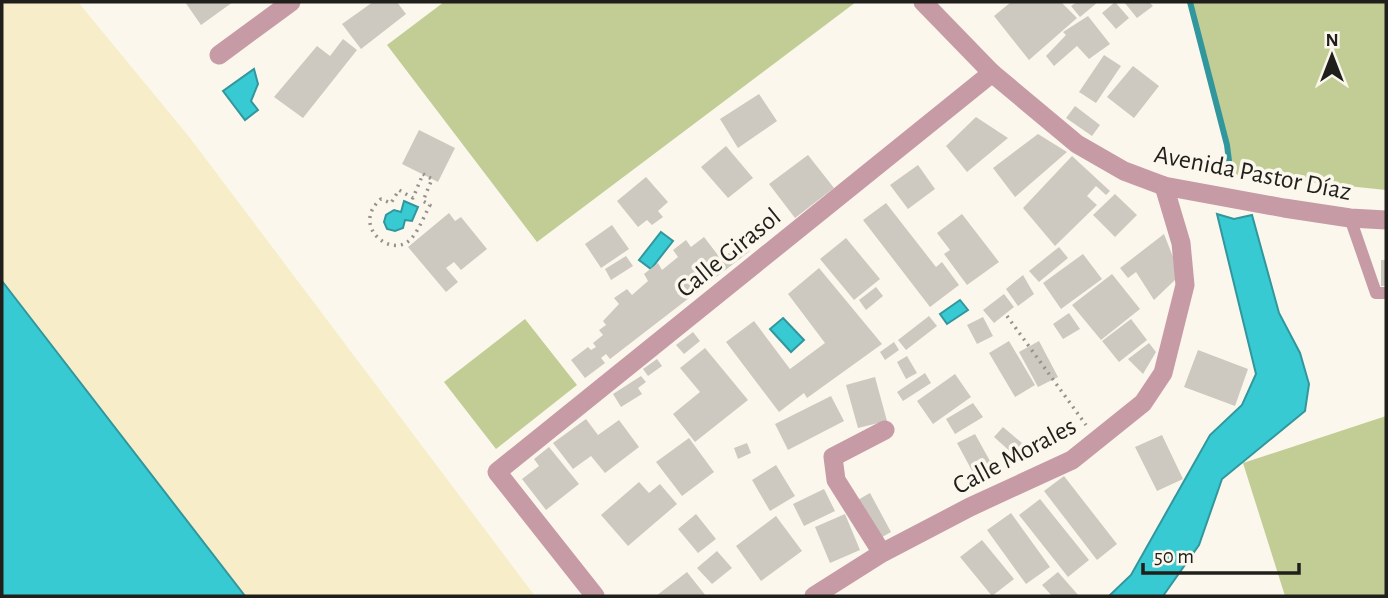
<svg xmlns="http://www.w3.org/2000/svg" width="1388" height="598" font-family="'Alegreya Sans',sans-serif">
<rect width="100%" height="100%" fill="#fbf7ed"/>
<!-- green -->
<path fill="#c2cd95" d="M444 2H856L537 242 387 45Z
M1190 2H1386V190L1230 174 1227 145Z
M525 319 577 385 496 449 444 382Z
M1386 416V596H1285L1243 463Z"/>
<!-- sand -->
<path fill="#f7edc8" d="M2 2H78L190 138 535 596H245L2 281Z"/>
<!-- water -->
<path fill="#38cad3" stroke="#31979c" stroke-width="2" d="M254 69 258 84 251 101 258 110 245 120 223 91Z
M404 201 418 207 412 221 405 220 403 228 395 231 387 229 384 222 386 215 394 210 401 212Z
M1217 214 1234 219 1252 215 1279 313 1300 353 1309 384 1305 411 1222 479 1199 545 1163 596H1109L1131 575 1210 435 1242 405 1256 374Z
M661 232 673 241 651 269 639 260Z
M2 281 245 596H2Z
M960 300 968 310 947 324 940 314Z
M783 318 804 340 791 352 770 329Z"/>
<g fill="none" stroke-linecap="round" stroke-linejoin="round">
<!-- stream -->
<path stroke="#31979c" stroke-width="6" d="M1190 2 1227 145 1230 169"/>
</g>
<!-- building -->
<path fill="#cdc9c0" d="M185 2H233L201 25Z
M373 2H397L406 14 361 49 342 24Z
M1011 2H1061L1077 18 1029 60 994 16Z
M1077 2H1098L1080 17 1071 6Z
M1115 2 1129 18 1116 29 1102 13Z
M1124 2H1149L1153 6 1137 18Z
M1088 16 1110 44 1089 59 1077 46 1054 66 1046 56 1066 35 1063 32Z
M343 39 357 50 303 118 274 97 317 46 330 56Z
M1104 55 1121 66 1096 103 1079 92Z
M1133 66 1159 86 1134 118 1107 97Z
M759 94 777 121 738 148 720 119Z
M1075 106 1100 125 1092 136 1066 118Z
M976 117 1008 138 967 172 946 146Z
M419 130 455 148 438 182 402 164Z
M1038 134 1067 152 1015 197 993 168Z
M726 146 753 178 728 198 701 167Z
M808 155 834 188 795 218 769 184Z
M1072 156 1110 191 1106 195 1096 186 1087 196 1097 205 1055 246 1023 208Z
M918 165 935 189 908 209 890 185Z
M646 177 668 202 658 211 663 217 652 225 647 220 638 227 617 201Z
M1115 194 1137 215 1115 237 1093 215Z
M886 203 936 267 942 262 959 285 930 307 863 220Z
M449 213 455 221 461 217 487 249 461 270 454 262 446 268 458 282 446 292 408 247Z
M962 214 999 262 967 285 944 254 950 250 937 233Z
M612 225 629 249 601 268 585 244Z
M1164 234 1173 257 1176 279 1154 300 1136 272 1128 278 1120 268Z
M704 237 721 259 743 242 750 251 610 359 606 354 601 358 605 363 585 378 571 360 588 347 591 350 596 347 593 343 603 335 599 330 606 325 603 321 619 304 614 298 627 289 632 295 648 281 644 274 658 263 662 270 678 257 673 250 686 240 691 247Z
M846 238 880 279 854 300 820 259Z
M1059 247 1068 258 1039 282 1029 271Z
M1083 254 1102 279 1061 309 1043 283Z
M626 256 633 266 611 280 605 269Z
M1381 260H1386V286H1381Z
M819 268 882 344 807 398 804 393 779 412 726 342 754 321 790 369 825 343 788 294Z
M1112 274 1140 309 1101 340 1072 305Z
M1023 275 1034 294 1018 306 1006 289Z
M876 287 883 296 866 310 859 300Z
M1004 294 1014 307 994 323 983 310Z
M1069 313 1080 329 1063 339 1053 324Z
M929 316 937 326 906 350 898 340Z
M983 317 993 336 977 344 967 325Z
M1131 319 1147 340 1119 362 1102 341Z
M693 332 700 341 684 354 676 345Z
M1009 341 1035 385 1015 397 989 353Z
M1039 341 1058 377 1038 387 1019 352Z
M894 342 899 350 885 360 880 352Z
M1149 343 1156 352 1143 374 1128 359Z
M705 348 748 400 695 442 673 414 700 392 680 368Z
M1198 350 1248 369 1235 406 1184 387Z
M907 356 917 373 906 379 897 362Z
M657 359 662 366 648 376 643 369Z
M925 373 931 383 903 401 897 392Z
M955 374 971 397 933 424 917 401Z
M641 376 646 382 638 388 642 394 621 407 613 394Z
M875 377 887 421 858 428 846 385Z
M831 396 844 421 788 450 775 424Z
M973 403 983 417 955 434 946 419Z
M586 419 598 435 619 420 639 447 605 473 591 456 573 469 553 443Z
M1003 427 1022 443 1013 454 994 437Z
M975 434 995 470 977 480 957 443Z
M1162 435 1183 479 1157 491 1135 447Z
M689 438 714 472 682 496 656 462Z
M747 443 751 453 738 459 734 448Z
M549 447 579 484 546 510 522 479 539 466 534 459Z
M776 465 795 496 770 511 752 480Z
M1064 476 1117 544 1097 560 1044 491Z
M639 482 649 493 660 484 677 504 628 546 601 515Z
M824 489 835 511 804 526 793 504Z
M870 493 891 532 877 540 856 501Z
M1040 499 1089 560 1068 577 1019 515Z
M1011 513 1050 567 1026 584 987 530Z
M696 514 716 539 698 553 678 529Z
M845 514 860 550 830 563 815 527Z
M776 516 802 551 761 581 736 546Z
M982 540 1014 579 992 596 960 557Z
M717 551 732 568 712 584 697 568Z
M687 572 706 596H656Z
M1058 572 1079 596H1052L1042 585Z"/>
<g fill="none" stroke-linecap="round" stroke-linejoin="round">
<!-- path -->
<path stroke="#94928b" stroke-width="3.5" stroke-dasharray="2 5" stroke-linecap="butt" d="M423 174 432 179 423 201 430 205C424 216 419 230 411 239 391 260 350 225 381 199L391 203 399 190 413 198Z
M1007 316 1086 425"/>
<!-- service -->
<path stroke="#c69ba6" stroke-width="12" d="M1350 218 1376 293H1386"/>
<!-- minor -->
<path stroke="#c69ba6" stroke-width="19" d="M219 55 291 2
M882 553 836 480 833 457 885 430
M595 596 497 472 992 73
M814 596 882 553 970 507 1072 460 1143 403 1163 373 1185 285 1181 243 1164 186"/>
<!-- tertiary -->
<path stroke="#c69ba6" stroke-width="19" d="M923 2 992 73 1077 144 1124 171 1164 186 1284 208 1350 218 1386 220"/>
</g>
<g text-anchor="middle" stroke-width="7" stroke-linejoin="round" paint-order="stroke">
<!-- street labels -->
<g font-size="26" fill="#201f1b" stroke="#fbf7ed">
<text transform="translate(1253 172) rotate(11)" y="9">Avenida Pastor Díaz</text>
<text transform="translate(728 252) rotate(-39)" y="9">Calle Girasol</text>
<text transform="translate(1014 455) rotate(-28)" y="9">Calle Morales</text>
</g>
</g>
<!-- border -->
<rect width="1388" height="598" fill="none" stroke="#201f1b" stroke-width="7"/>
<!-- north arrow -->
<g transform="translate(1332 56)" stroke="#fbf7ed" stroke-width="5" paint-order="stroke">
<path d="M0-5L12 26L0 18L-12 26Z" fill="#201f1b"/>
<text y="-10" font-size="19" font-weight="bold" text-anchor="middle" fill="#201f1b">N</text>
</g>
<!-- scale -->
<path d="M1143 563v10h156v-10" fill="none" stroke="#201f1b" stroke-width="3.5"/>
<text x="1154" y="563" font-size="21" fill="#201f1b" stroke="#fbf7ed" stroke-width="5" paint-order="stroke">50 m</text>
</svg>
